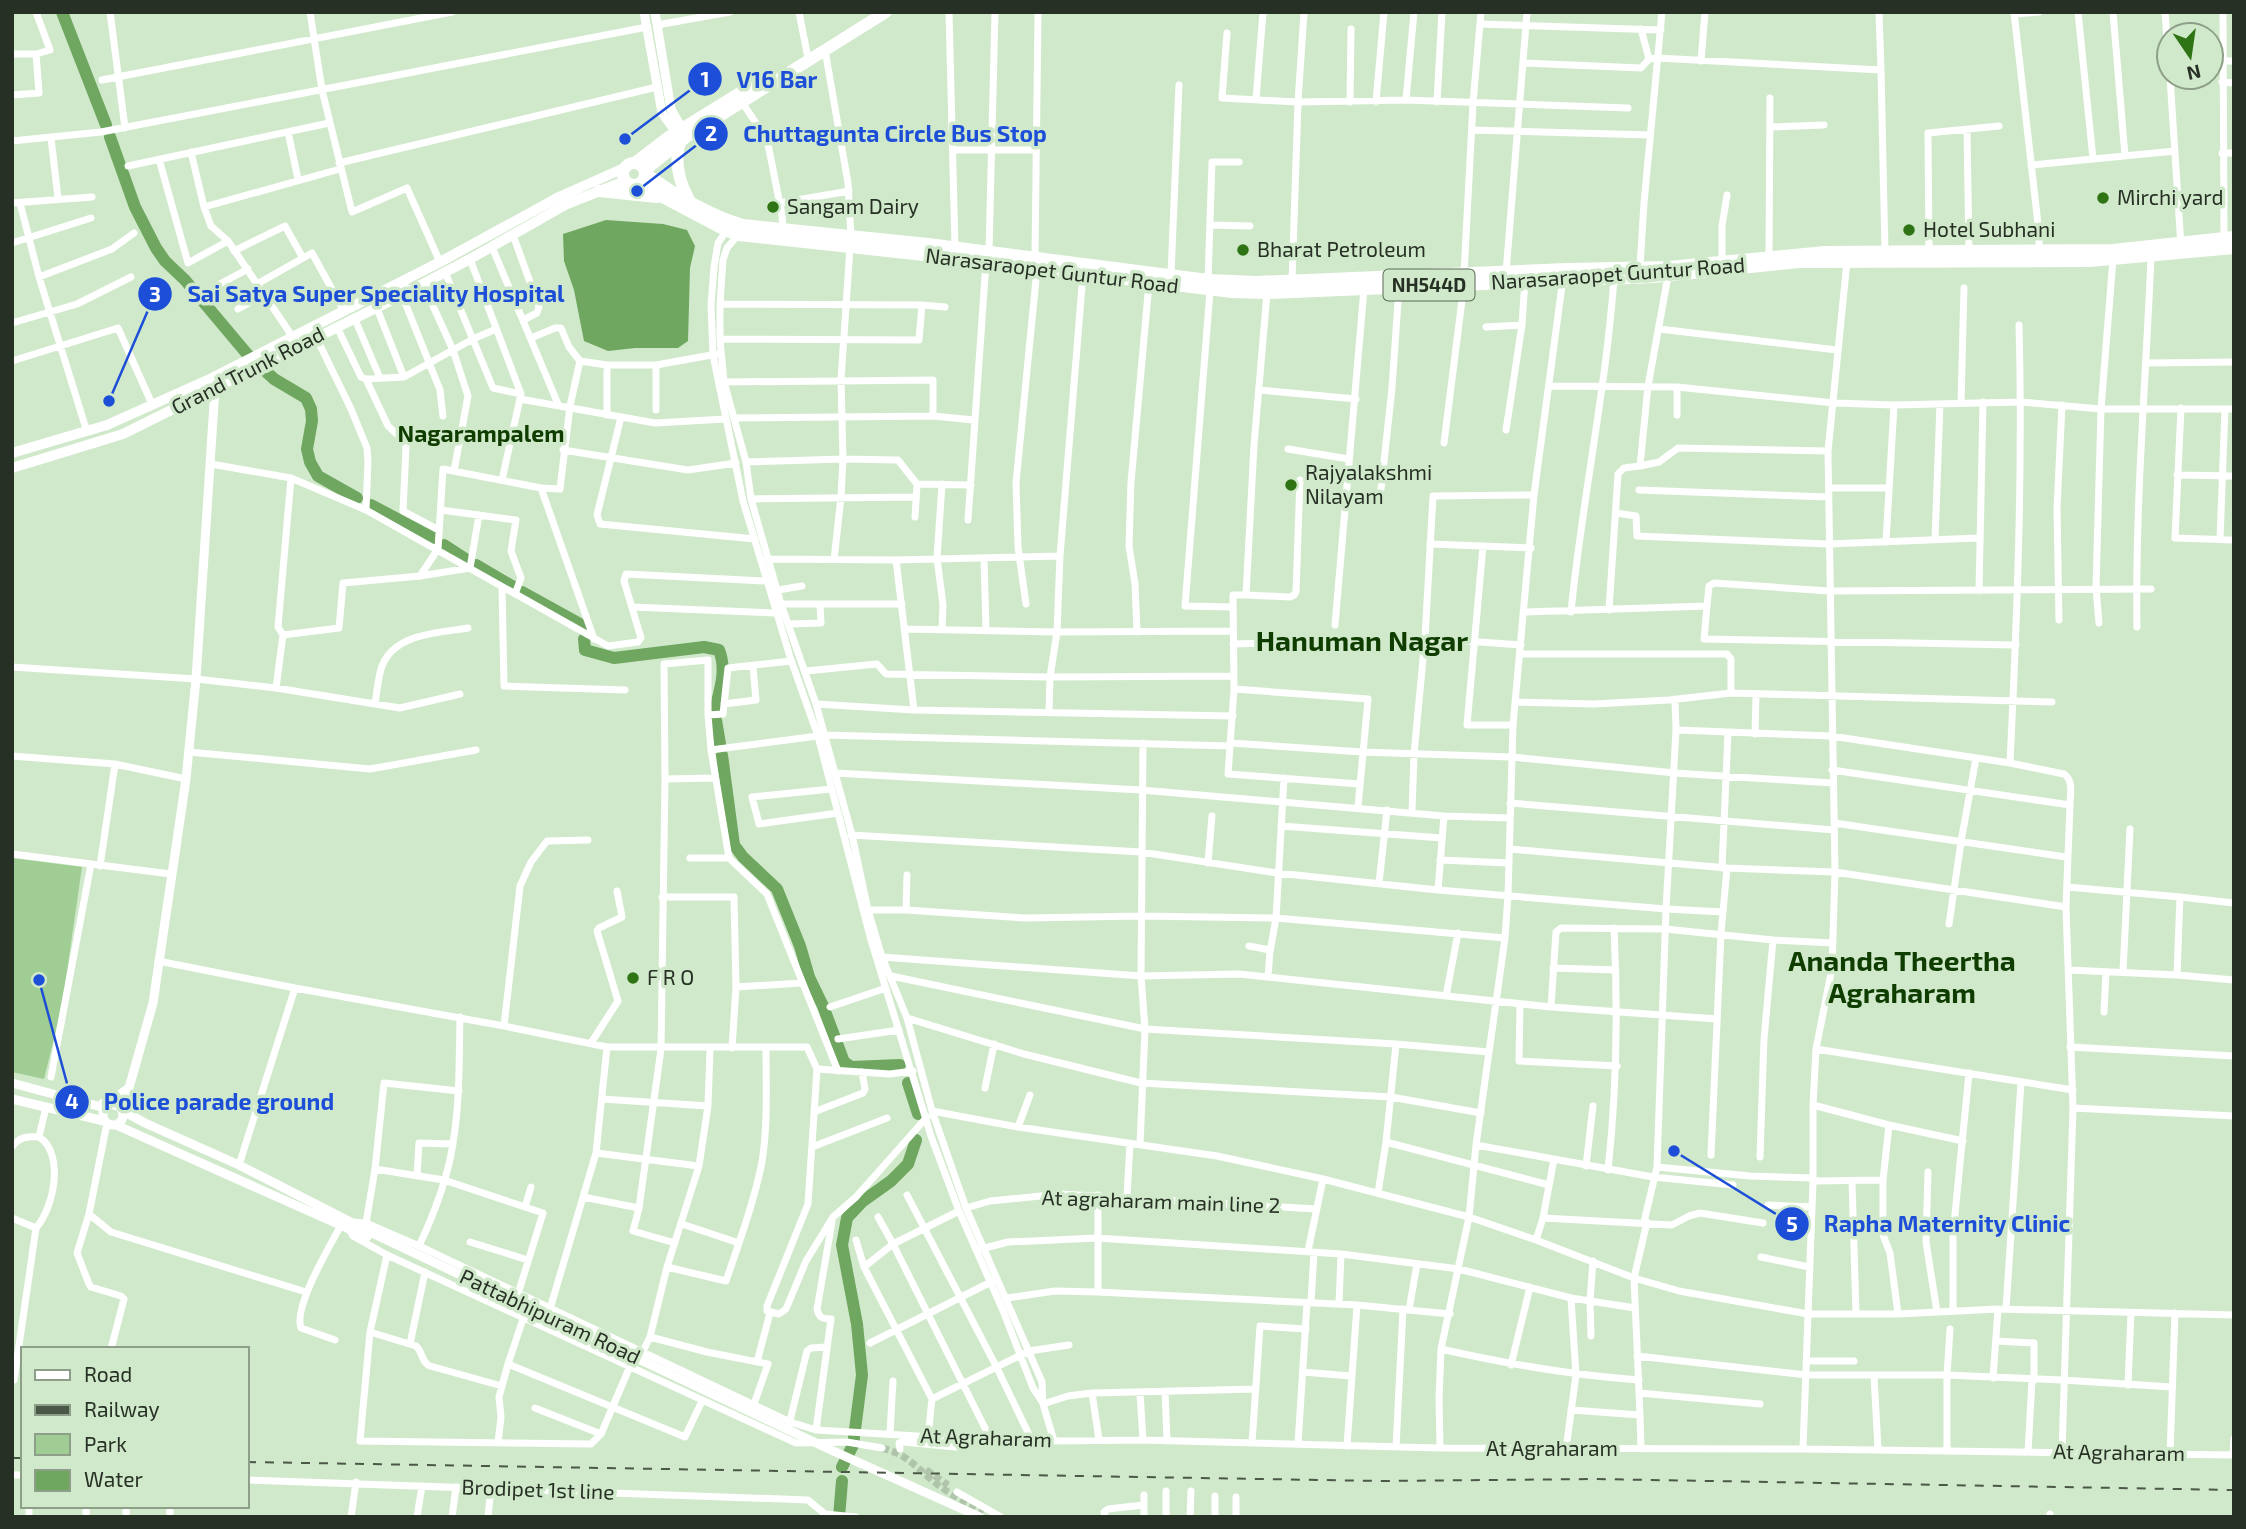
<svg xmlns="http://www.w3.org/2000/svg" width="2246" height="1529" font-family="'Exo 2',sans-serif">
<rect width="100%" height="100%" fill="#d1e9cb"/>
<!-- green -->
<path fill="#9fcd93" d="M12 858 82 867 62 1006 44 1079 12 1072Z"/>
<!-- water -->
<path fill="#6fa660" d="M606 220 663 224 687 230 695 246 690 268 688 341 678 348H635L608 351 584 341 574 290 564 261 563 234Z"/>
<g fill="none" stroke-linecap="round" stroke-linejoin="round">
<!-- river -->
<path stroke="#6fa660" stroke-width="12" d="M62 12 106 125
M110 137 135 207 156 248 165 261 185 280 248 355 274 379 306 398 311 409 312 421 307 449 310 462 318 476 357 498
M371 505 433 538
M444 545 467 560
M476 565 512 586
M522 592 580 624 583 628
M584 639 585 650 614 658 704 647 719 650C727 670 720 689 715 710
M716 720 720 744
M722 755 734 845 743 857 777 889 800 946 809 977 823 1006 844 1062 851 1067 900 1065
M908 1083 918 1114
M842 1467 853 1445 862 1375 857 1324 842 1245 847 1218 863 1201 891 1181 908 1164 916 1140
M839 1517 842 1481"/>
<!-- minor-tunnel -->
<path stroke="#afc4aa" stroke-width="7" stroke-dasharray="7 3.5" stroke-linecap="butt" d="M882 1448C906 1454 914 1465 932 1480 947 1493 967 1503 984 1511
M926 1470 948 1485"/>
<!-- minor -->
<path stroke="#fff" stroke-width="7" d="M110 12 125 128
M310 12 322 90 352 212 407 188 440 262
M799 12 807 53
M949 12 955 247
M2014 12 2039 233V250
M2078 12 2093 159
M2113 12 2125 156
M2165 12 2169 67
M2223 12 2224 238
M2014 14 2039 12
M1480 24 1661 30
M657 25 730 12
M1641 29 1649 59
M1227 33 1222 98 1298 102 1406 100 1628 108
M825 50 848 183 851 237
M12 54H36L50 50 36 12
M1701 61 1705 12
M2222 61H2234
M1523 63 1641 68 1649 59 1657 58 1881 70 1879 12
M1881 70 1885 253
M2170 77 2181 246
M102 80 452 12
M2222 82 2234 83
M12 95 39 93 36 54
M1256 99 1263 12
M1406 100 1414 12
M741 101 767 139 782 215 783 230
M1350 102 1351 29
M1376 102 1384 12
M1437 102 1442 12
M1770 127 1824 125
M1472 130 1650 135
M1967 130 1969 251
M288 132 298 179
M51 138 58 198
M12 141 101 132 647 27
M953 150H1036
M191 152 204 207 211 226 228 241 292 336
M2222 153H2234
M159 159 188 263 228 241
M339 163 657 87
M2031 165 2175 151
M128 166 329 123
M12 203 92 197
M20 203 39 277 87 432
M780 203 849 191
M204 207 340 169
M1211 225 1250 226
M727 230 718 243 714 267 711 305 713 355 743 501 791 660 818 736 871 940 931 1136 959 1211 1004 1313 1033 1388 1043 1403
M739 234 727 248 723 260 720 304V339L724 382 746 462 751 499 781 604 816 704 852 835 868 910 882 957 907 1018 932 1111 966 1208 1042 1382 1043 1404 1054 1441
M513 235 539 307 537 313 523 320
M12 243 91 218
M492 247 558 404
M234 251 285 226 303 258
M989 251 995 12
M1929 251 1928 133 1999 126
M1769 255 1770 98
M1035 257 1038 12
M470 259 521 394 502 480
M1722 261V226L1727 195
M1640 267 1644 203 1662 12
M445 272 493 388 521 394
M1506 273 1527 12
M1171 274 1179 85
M1464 274 1473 103 1481 12
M39 277 112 249 134 233
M1208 280 1212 162H1239
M1292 281 1298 102 1304 12
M257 284 312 253 344 311
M423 284 453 350 468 396 454 471
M216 286 248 269
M1210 291 1185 606 1233 607
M1267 293 1254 445 1246 595H1233L1234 689 1228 774 1359 784
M402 295 440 390 443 416
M720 304 922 305
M376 306 404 377
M238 309 263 295
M354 317 380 378
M12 323 77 304 131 277
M337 327 361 377 366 379
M1486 327 1522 325
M1659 329 1837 350
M316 337 351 409 367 448 368 461 366 510
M531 338 555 328H561L569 347 580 361
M720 339 919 340 922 305 945 307
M12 361 118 328 152 404
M2147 363 2234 362
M724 382 933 380V416
M1549 386 1677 387 1834 403 1894 405 2021 402 2101 409H2234
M1259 390 1356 399
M520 399 655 423 726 419
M1961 403 1964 288
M2181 408 2175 538 2234 540
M656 410V365
M607 415V365
M1677 415V387
M621 417 597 515 600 524 755 539
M734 418 933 416 974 420
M1506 430 1522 325 1525 281
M1444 443 1464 284
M1288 449 1349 459
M563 450 688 470 736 463
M746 462 843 459 898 460 917 484 915 517
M211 464 291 478 366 510 608 646 638 642 641 638 624 581 626 574 766 581
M1640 466 1659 462 1678 448 1828 451
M2177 475 2234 476
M917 484 971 485
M942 484 937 558 943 605 942 629
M541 488 594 639
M1829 488H1889
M1381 489 1392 388 1399 287
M1639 490 1828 497
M751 499 916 497
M441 510 516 520 511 551 521 578 515 594
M1616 513 1636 516 1637 536 1828 544 1979 538
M968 520 986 262
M439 530 403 511 406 447 404 441 388 426 366 379 404 377 473 339 496 329
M2220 539 2225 409
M1935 540 1940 404
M1886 542 1894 405
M1430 544 1531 548
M1483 546 1467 725H1513
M984 558 986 630
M767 559 896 560 1060 556
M834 560 841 497 843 459 841 380 850 247
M896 560 914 710
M420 576 438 549 443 469 541 488 560 489 570 406 580 361 607 365H656L717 354
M502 587 504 686 625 690
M778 590 802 586
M1979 591 1983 402
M1246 595 1290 597 1294 595 1296 592 1300 480
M781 604H902
M1026 604 1018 547 1016 483 1037 269
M1707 606 1709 586 1714 583 1829 591 2151 589
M632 607 776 613
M1609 610 1618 474 1624 468 1640 466 1648 386 1668 276
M1525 612 1707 606 1704 639 2016 645
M1571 612C1582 500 1606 390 1614 278
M2059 620 2057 508 2062 405
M2099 623 2096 588 2101 409 2113 259
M789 624 821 623 820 605
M1335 625 1364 289
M2137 627C2135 504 2146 380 2151 256
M906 629 1057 632 1233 631
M1137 632 1135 584 1129 546 1131 482 1149 283
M283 635 278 627 291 478
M1425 638 1521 645
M1233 644 1313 642
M1520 654H1727L1731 659V693
M12 667 196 679 276 688 400 708 460 694
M806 671 877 664 886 674 1050 677 1234 676
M276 688 283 635 339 628 343 583 420 576 470 568 479 515
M1234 689 1368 699 1358 807
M1675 699 1676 730
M1515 702 1594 704 1669 700 1731 693 2052 702
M375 704C377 692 378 677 382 666 395 633 439 633 468 628
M724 704 756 700 753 666
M816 704 914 710 1233 716
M1049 712 1050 677 1057 632 1060 556 1083 274
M708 715 723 714 728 668 791 661
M1755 734 1756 694
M824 735 1230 746
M1231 743 1362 752 1512 757 1675 773 1833 783
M711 750 818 736
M189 752 370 769 476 750
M12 756 115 764 186 779
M2010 763 2064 774C2074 781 2070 794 2070 805
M1832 770 2070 805 2066 907 2073 1108 2062 1452
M835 773 1141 790 1444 816 1510 818
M665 779 715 778
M831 789 752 797 759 824 838 813
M1510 803 1834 830
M1412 812 1414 754 1425 638 1433 496 1534 495
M1834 823 2066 857
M1281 826 1442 838
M851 835 1141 852 1277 873 1438 890 1666 909 1723 912
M1510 849 1727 868 1835 872 2066 907
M12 854 171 874
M690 858H729
M1440 860 1509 863
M1208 863 1212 816
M100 866 115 764
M1722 868 1728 733
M1379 883 1387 810
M2067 887 2180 897 2234 903
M1438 890 1444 816
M662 897H734L736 987 732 1048
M868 910H906L1025 918 1141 916 1276 918 1505 938
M906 910 907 875
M1949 924 1961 842 1976 758
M1249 946 1270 950 1268 977
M1270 952 1276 918 1284 778
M882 957 1141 976 1239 974 1551 1007 1717 1019
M158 961 295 988 504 1026 607 1047H807L817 1069 808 1204 767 1306V1311L779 1314 786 1309 806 1261 833 1217 856 1197 927 1117
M1553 968 1616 970
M2069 970 2177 975 2234 980
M2123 972 2130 829
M2177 975 2180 897
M891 976 1145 1029 1396 1044 1489 1052
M736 987 802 983
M1446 996 1458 933
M1520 1004 1519 1061 1617 1066
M830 1007 886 988
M1551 1007 1556 932 1561 928 1665 929 1773 940 1833 943
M2104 1012 2106 972
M907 1018 1024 1054 1141 1083 1391 1097 1481 1113
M504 1026 520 886 531 862 547 841 588 840
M838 1039 899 1030
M591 1043 618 1001 597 931 599 928 622 917 617 891
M2070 1047 2234 1056
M1816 1049 2073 1090
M817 1069 890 1074 913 1071
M51 1077 91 864
M985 1088 994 1044
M602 1099 708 1106
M1813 1105 1889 1125 1963 1141
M2073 1108 2234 1116
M932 1111 1018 1127 1217 1156 1323 1179 1469 1217 1536 1240 1634 1278 1679 1291 1808 1314H1898L1998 1309 2234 1315
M814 1112 863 1093 865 1089 862 1072
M107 1123 89 1214 111 1232 306 1292
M1889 1125 1883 1180V1235L1890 1253 1898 1314
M1018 1127 1030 1095
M39 1137 46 1107
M1386 1142 1549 1185
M1140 1145 1145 1029 1141 976 1143 743
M1476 1145 1653 1177 1733 1185
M12 1147C19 1137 27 1136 39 1137 65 1153 54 1208 36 1228
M812 1147 887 1118
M596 1153 699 1166
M1711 1155 1721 934 1727 868
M1760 1157 1764 1039 1773 940
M239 1165 295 988
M1586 1166 1593 1106
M1657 1167 1750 1176 1813 1178
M375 1169 444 1180 543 1213 518 1294
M1608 1170C1617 1089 1618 1009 1614 928
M1928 1172 1926 1242 1937 1312
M417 1176 419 1143 453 1144
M1813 1181 1883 1180
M1852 1181 1856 1314
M1378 1193 1386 1142 1396 1044
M907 1195 996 1366 1033 1443
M583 1197 639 1208
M1127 1197 1130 1143
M1768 1205 1812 1207
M525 1207 531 1187
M966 1208 990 1201 1060 1194 1316 1209
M959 1211 893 1244 992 1442
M89 1214 77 1253 89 1284 91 1287 121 1296 124 1299 111 1349
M12 1218 36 1228 14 1380H12
M1543 1218 1672 1225 1689 1216 1700 1213 1763 1223
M353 1222 366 1223 419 1246 790 1422 816 1430 1033 1443 1054 1441 1143 1440 1440 1448 1803 1449 2234 1455
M1644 1222 1657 1167 1666 909 1676 730 1831 736 2010 763C2017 618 2023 471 2019 325
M366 1223 375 1169 384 1083 459 1091
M682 1224 739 1243
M349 1229 353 1236 387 1255 796 1443 847 1442 882 1448
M856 1240 864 1267 932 1399
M1536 1240 1543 1218 1554 1159
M470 1242 528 1260
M675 1243 633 1231 639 1208 661 1049 665 779 664 664 708 660V715L711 750 729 858 767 894 838 1071
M419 1246C434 1214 448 1178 453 1143 460 1102 459 1059 460 1017
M981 1249 1008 1242 1097 1238 1341 1254 1459 1269 1571 1298 1635 1308
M1308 1251 1323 1179
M387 1255 370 1332 360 1441 591 1444 601 1434
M1761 1257 1809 1267
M667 1267 726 1281C739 1243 754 1202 762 1162 768 1125 766 1085 766 1048
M864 1267 893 1244 878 1217
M1098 1292V1195
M1007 1298 1055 1291 1098 1292 1357 1305 1450 1314
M1311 1302 1314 1252
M1339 1304 1341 1254
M550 1309 596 1153 607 1047
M2006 1309 2021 1082
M1409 1310 1417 1264
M1953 1311V1234L1969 1073
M370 1332 416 1346C423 1352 421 1362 430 1366L502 1386
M1591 1336 1590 1301 1593 1261
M650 1337 707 1352 768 1364 754 1404
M335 1340 301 1328C293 1307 330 1246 341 1225
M1996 1341 2034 1343V1380
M870 1343 993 1281
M410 1344 425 1272
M1441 1349C1507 1364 1571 1375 1639 1380
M642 1353 650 1337 667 1267 699 1166 708 1106 710 1049
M1637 1356 1807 1375H1947L2063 1380 2172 1387
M1807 1361H1854
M757 1362 770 1313
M508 1364 685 1437 702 1401
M1511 1365 1530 1287
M1303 1372 1351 1376
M1874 1376 1878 1449
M1993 1378 1998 1309
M2128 1385 2131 1313
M1165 1391 1167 1441
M1092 1393 1099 1440
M1140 1393 1143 1440
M1639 1393 1760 1404
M1043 1404 1068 1396 1092 1393 1256 1389
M535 1408 601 1434 631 1364
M1571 1410 1640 1415 1634 1278 1647 1222
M1640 1415 1641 1449
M789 1425 807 1351 811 1348 827 1347
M816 1430 831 1319C823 1319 819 1318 817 1309L832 1222
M890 1433 893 1381
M928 1437 932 1399 1029 1351 1069 1345
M498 1443 501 1417 499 1397 508 1364 523 1319
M1252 1443 1260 1326 1306 1329
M1298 1444 1307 1303
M1347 1446 1357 1305
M1396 1447 1403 1309
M1440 1448 1439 1398 1441 1349 1469 1217 1476 1145 1505 938 1508 895 1513 725 1534 495 1563 278
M900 1449 899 1443 903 1442 956 1447 961 1445 963 1440
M1566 1449 1576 1375 1571 1298
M1803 1449 1813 1181V1105L1816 1049 1832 968 1835 872 1828 451 1847 261
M1947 1451V1375L1950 1329
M2028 1452 2032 1380
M2170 1455 2175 1313
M2233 1455 2234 1439
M12 1475H23
M247 1480 808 1500 825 1514
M957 1492 1001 1517
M170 1506V1517
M823 1516 825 1514 856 1517
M29 1517V1506
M86 1517V1506
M126 1517V1506
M351 1517 356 1482
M417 1517 422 1486
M452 1517 456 1487
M488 1517 491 1488
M1105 1517 1104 1512 1108 1509 1144 1505
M1144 1517V1495
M1166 1517V1491
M1190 1517 1191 1491
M1215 1517V1496
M1236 1517V1497
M2050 1517V1514"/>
<!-- tertiary -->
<path stroke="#fff" stroke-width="9" d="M644 12 662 113 679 137
M655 12 671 109 684 132
M12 1083 105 1108
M12 1099 104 1121
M103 1103 115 1098 129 1088
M103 1115a10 10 0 1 1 20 0a10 10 0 1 1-20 0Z
M123 1111 145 1123 239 1165 372 1233 831 1450 980 1517
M135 1117 129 1105V1088L153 1003 186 779 196 679 215 388
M116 1125 367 1237"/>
<!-- secondary -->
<path stroke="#fff" stroke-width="10" d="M12 453 107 425 212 378 440 262 559 197 624 168
M12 468 123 434 402 295 470 259 567 204 625 181"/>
<!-- primary -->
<path stroke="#fff" stroke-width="10" d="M402 282 407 292"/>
<!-- trunk -->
<path stroke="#fff" stroke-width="12" d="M680 141C674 162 679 182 689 200
M636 162 670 136 764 78
M623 174a11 11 0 1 1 22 0a11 11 0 1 1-22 0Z
M645 170 686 137 886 12
M645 173C674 194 709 215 743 225L928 244 1208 280 1256 282 1568 269 1668 267 1825 252 2113 250 2234 237
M638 184 725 230 739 235 970 260 1232 292 1267 293 1654 277 1799 262 2090 261 2234 248
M599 191 657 197"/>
<!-- rail -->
<path stroke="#4b5747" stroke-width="2" stroke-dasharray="9 9" stroke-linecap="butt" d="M12 1458H23
M247 1462 1380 1481 1594 1479 2234 1490"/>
</g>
<!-- markers -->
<g fill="#2e7415" stroke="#d1e9cb" stroke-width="2.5">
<circle cx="2103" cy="198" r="7"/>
<circle cx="773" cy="207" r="7"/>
<circle cx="1909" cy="230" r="7"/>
<circle cx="1243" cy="250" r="7"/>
<circle cx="1291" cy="485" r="7"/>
<circle cx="633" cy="978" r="7"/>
</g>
<g text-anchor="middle" stroke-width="7" stroke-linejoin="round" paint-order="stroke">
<!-- shield labels -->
<rect fill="#d1e9cb" stroke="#5a6856" stroke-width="2" x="1383.5" y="269.5" width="91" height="31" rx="5"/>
<g font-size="19" font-weight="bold" fill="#273024">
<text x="1429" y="292">NH544D</text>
</g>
<!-- poi labels -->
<g font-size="21" fill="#273024" stroke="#d1e9cb" text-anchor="start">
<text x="2117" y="205">Mirchi yard</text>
<text x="787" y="214">Sangam Dairy</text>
<text x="1923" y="237">Hotel Subhani</text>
<text x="1257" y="257">Bharat Petroleum</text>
<text x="1305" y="480">Rajyalakshmi<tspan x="1305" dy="24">Nilayam</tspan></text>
<text x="647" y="985">F R O</text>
</g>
<!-- street labels -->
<g font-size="21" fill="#273024" stroke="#d1e9cb">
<text transform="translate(1052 271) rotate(7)" y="7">Narasaraopet Guntur Road</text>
<text transform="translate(1618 274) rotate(-4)" y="7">Narasaraopet Guntur Road</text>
<text transform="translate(248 371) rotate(-27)" y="7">Grand Trunk Road</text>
<text transform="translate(1161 1202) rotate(2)" y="7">At agraharam main line 2</text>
<text transform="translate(550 1317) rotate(25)" y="7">Pattabhipuram Road</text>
<text transform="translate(986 1438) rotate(2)" y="7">At Agraharam</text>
<text x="1552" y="1456">At Agraharam</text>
<text transform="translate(2119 1453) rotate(1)" y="7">At Agraharam</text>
<text transform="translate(538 1490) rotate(2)" y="7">Brodipet 1st line</text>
</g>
<!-- neighbourhood labels -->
<g font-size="23" font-weight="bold" fill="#0f3d00" stroke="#d1e9cb">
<text x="481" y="442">Nagarampalem</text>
</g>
<!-- district labels -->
<g font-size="28" font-weight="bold" fill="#0f3d00" stroke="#d1e9cb">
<text x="1362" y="651">Hanuman Nagar</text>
<text x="1902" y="971">Ananda Theertha<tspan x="1902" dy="32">Agraharam</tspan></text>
</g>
</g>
<!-- callouts -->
<path fill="none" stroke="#1d4ed8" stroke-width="2.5" d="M625 139L705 79M637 191L711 134M109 401L155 294M39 980L72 1102M1674 1151L1792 1224"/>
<g fill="#1d4ed8" stroke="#d1e9cb" stroke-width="2.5">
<circle cx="625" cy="139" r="7"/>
<circle cx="637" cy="191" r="7"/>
<circle cx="109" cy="401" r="7"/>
<circle cx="39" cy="980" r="7"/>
<circle cx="1674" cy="1151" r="7"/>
<circle cx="705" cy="79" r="18"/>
<circle cx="711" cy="134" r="18"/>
<circle cx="155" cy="294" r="18"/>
<circle cx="72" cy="1102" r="18"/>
<circle cx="1792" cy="1224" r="18"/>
</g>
<g font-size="21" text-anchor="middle" font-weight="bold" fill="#fff">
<text x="705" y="87">1</text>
<text x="711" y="141">2</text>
<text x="155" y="302">3</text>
<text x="72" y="1109">4</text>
<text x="1792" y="1232">5</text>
</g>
<g font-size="23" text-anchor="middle" font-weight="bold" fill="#1d4ed8" stroke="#d1e9cb" stroke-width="7" stroke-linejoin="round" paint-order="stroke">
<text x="777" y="88">V16 Bar</text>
<text x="895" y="142">Chuttagunta Circle Bus Stop</text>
<text x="376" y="302">Sai Satya Super Speciality Hospital</text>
<text x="219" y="1110">Police parade ground</text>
<text x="1947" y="1232">Rapha Maternity Clinic</text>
</g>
<!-- border -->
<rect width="2246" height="1529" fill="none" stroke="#273024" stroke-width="28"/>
<!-- legend -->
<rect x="21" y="1347" width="228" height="161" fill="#d1e9cb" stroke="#8d9f88" stroke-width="2"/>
<rect x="35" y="1370" width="35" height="10" fill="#ffffff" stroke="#8d9f88" stroke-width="2"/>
<text x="84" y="1382" font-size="21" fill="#273024">Road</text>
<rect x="35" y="1405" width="35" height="10" fill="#4b5747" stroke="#8d9f88" stroke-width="2"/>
<text x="84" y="1417" font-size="21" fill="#273024">Railway</text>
<rect x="35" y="1434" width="35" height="21" fill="#9fcd93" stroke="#8d9f88" stroke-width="2"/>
<text x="84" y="1452" font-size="21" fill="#273024">Park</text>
<rect x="35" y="1470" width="35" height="21" fill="#6fa660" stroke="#8d9f88" stroke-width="2"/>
<text x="84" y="1487" font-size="21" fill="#273024">Water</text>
<!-- north arrow -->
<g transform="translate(2190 56) rotate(167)"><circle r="33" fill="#d1e9cb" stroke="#8d9f88" stroke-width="2"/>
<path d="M0-5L12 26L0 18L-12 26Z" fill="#2e7415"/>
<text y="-10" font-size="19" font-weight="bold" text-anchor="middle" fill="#273024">N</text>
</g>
</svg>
